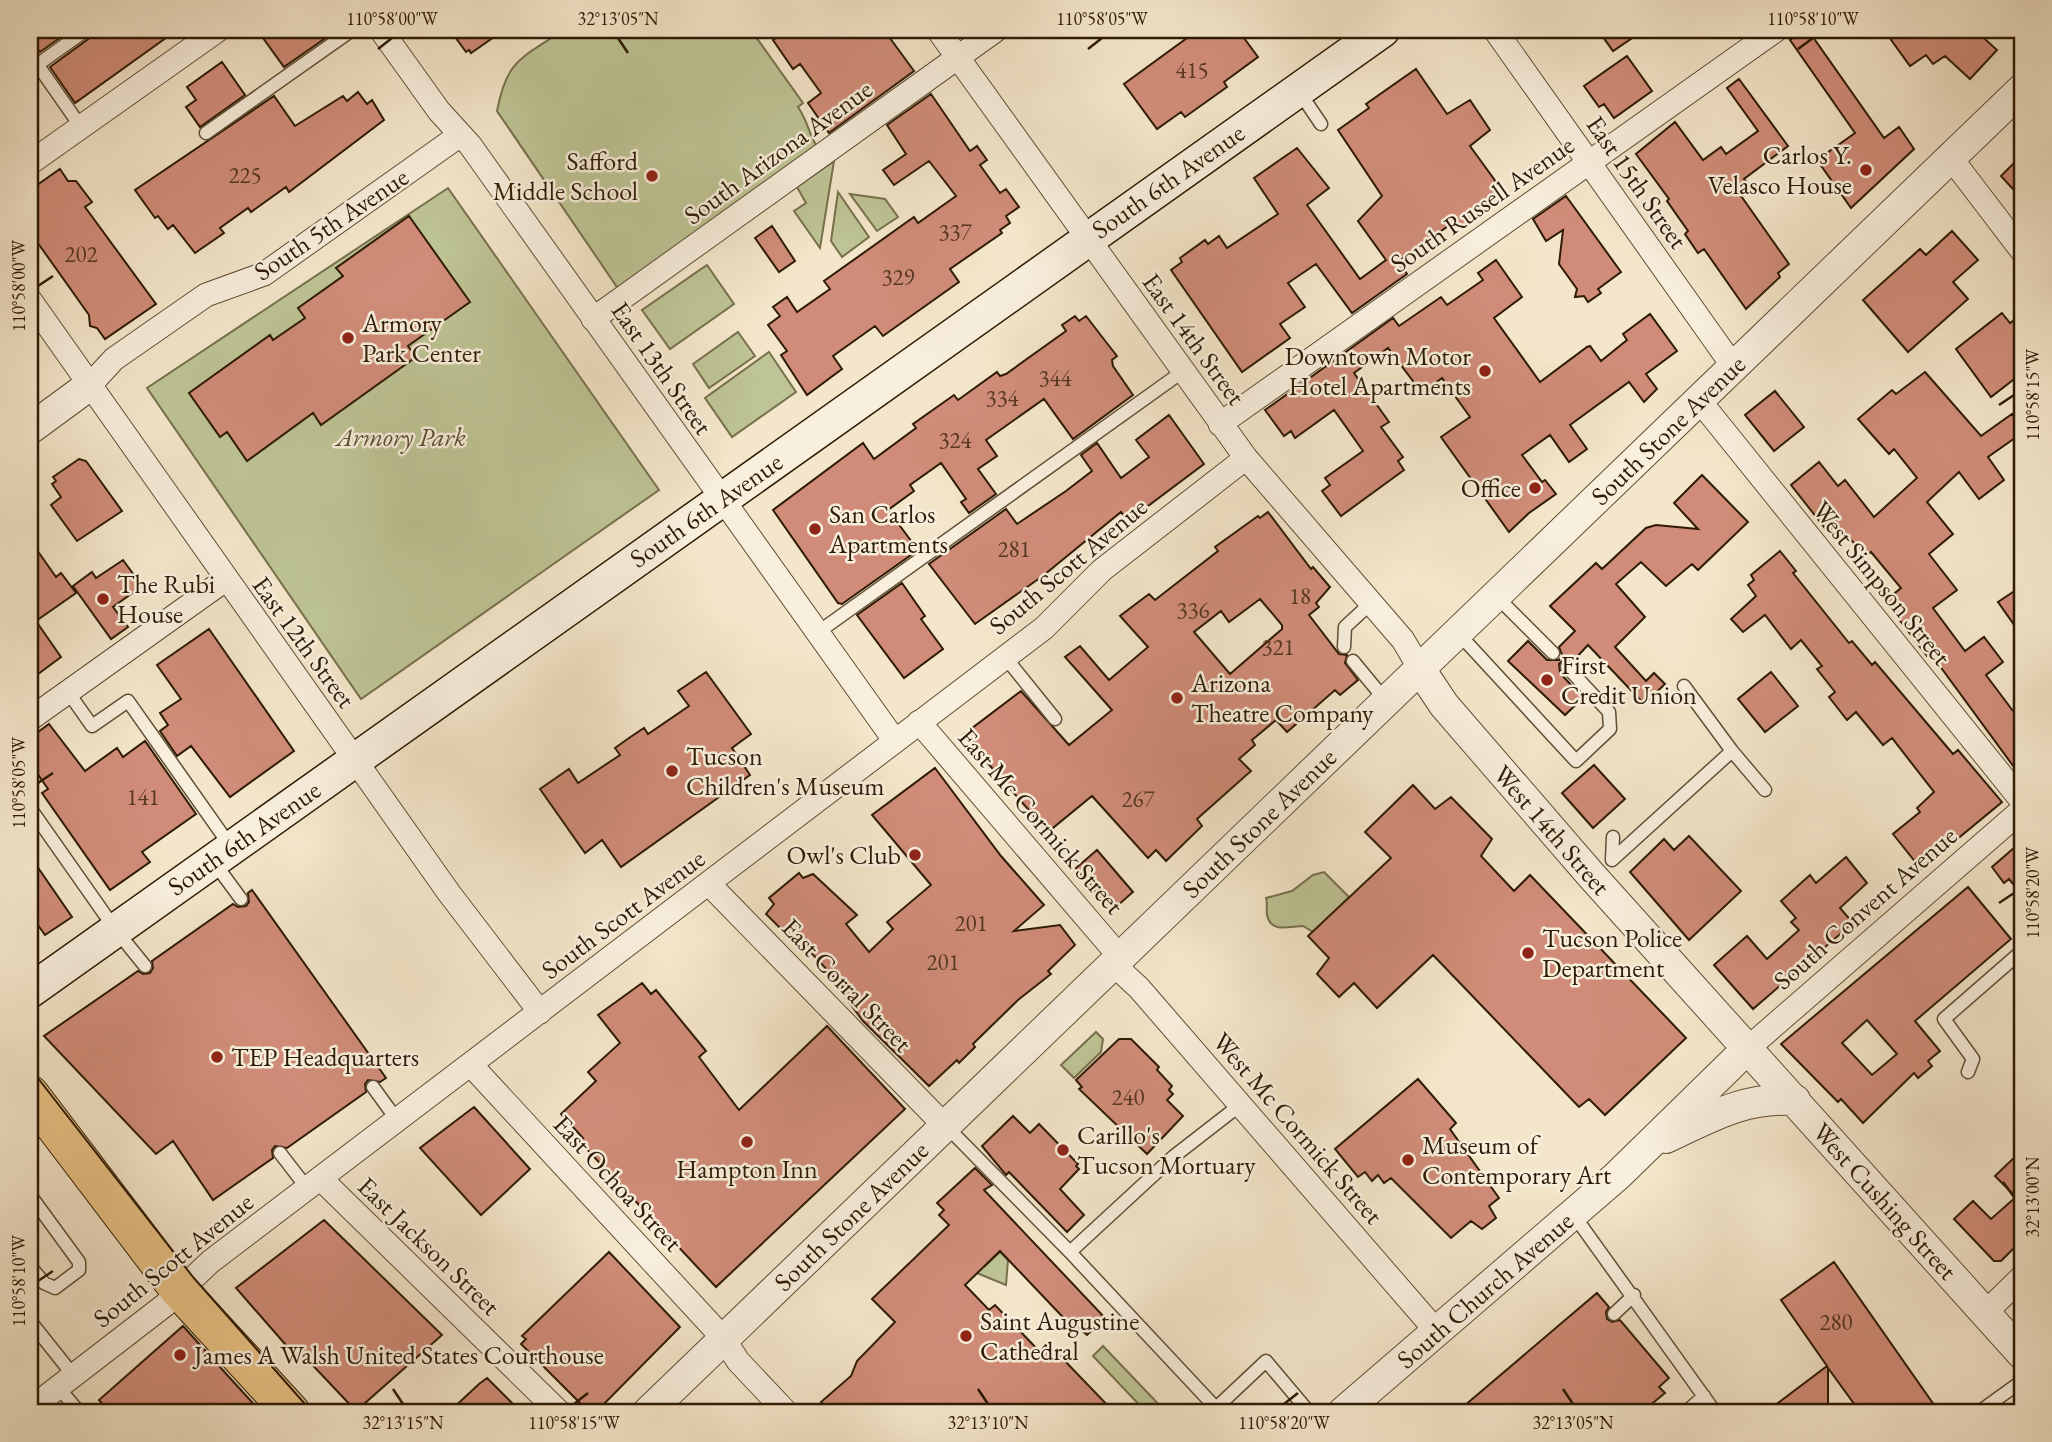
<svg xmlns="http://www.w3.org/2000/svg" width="2052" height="1442" font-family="'EB Garamond',serif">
<rect width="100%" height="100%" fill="#f4e6ca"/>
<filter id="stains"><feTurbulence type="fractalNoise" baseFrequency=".00286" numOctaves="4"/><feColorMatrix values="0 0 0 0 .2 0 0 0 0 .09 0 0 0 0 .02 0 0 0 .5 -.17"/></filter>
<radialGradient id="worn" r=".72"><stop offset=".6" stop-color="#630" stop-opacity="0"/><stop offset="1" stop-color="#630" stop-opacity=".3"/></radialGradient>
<!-- green -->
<path fill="#bec495" stroke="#76704c" stroke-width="2" d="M563 30H751L803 103 798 107C809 123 808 134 818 148L619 290 497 111C507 58 522 59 563 30Z
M834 161 820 248 794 211 806 203 797 187Z
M448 188 659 490 361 699 147 388Z
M838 192 869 237 842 257 831 241Z
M850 194 885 199 898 217 877 231Z
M707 265 734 304 670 349 642 310Z
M738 332 755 356 709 388 693 364Z
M769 352 796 392 732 437 705 398Z
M1324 872 1349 897 1313 932 1303 926C1290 926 1271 934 1267 915 1266 909 1268 904 1266 898L1292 891 1313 875Z
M1096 1032 1103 1039 1101 1052 1074 1078 1061 1065Z
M1000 1252 1008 1260 1006 1285 972 1271 973 1254 985 1266Z
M1103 1346 1166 1412H1146L1093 1356Z"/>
<!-- building -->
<path fill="#d08c78" stroke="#2e1b04" stroke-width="2" fill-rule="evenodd" d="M30 30H71L40 52 30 40Z
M95 30H177L75 103 50 67 91 37Z
M273 30H337L284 67 263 38Z
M450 30H504L471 53 469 50 466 52Z
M788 30H884L914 71 829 133 808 103 821 93 800 64 793 69 773 40Z
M1198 30H1238L1258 57 1224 82 1227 87 1185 117 1181 112 1157 129 1124 84Z
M1598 30H1644L1613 51Z
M1804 30H1808L1884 138 1899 127 1914 149 1851 208 1817 160 1855 133 1790 40Z
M1884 30H1975L1997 50 1970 79 1945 56 1933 64 1926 55 1910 66Z
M1627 56 1652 91 1614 118 1604 104 1599 107 1584 86Z
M222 62 245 95 200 127 186 107 196 100 187 87Z
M1416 69 1447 114 1470 100 1490 130 1470 146 1507 197 1458 231 1451 224 1399 261 1407 274 1352 313 1316 264 1288 283 1305 307 1280 324 1290 338 1242 372 1171 270 1182 262 1180 258 1205 240 1208 244 1219 236 1227 248 1278 214 1254 178 1297 148 1329 188 1307 205 1360 279 1386 260 1358 221 1382 196 1338 130 1369 108 1366 104Z
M1739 79 1788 146 1744 179 1749 185 1739 193 1789 264 1778 273 1780 277 1746 309 1704 249 1698 253 1685 234 1688 231 1667 201 1669 199 1636 154 1675 122 1703 160 1721 147 1726 154 1758 131 1727 88Z
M358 92 367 104 372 100 384 120 289 192 286 187 251 212 248 208 220 228 224 233 195 253 173 225 168 229 158 216 155 218 135 190 274 96 295 126 343 96 347 101Z
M931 94 970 151 977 146 987 160 980 165 1000 193 1006 189 1019 207 1006 216 1010 223 1000 230 1002 233 950 269 959 282 883 336 875 326 833 356 842 369 807 395 781 355 787 351 768 325 780 316 773 307 787 297 797 312 830 289 824 281 914 217 918 223 956 196 929 161 894 185 883 170 906 154 887 125Z
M2022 155V199L2001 176Z
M60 169 68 181H76L92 202 85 207 156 304 105 339 97 328 90 326 89 315 30 232V190Z
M1566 196 1621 272 1598 289 1601 293 1588 302 1584 296 1575 297 1577 289 1559 264 1563 230 1546 241 1533 219Z
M409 216 470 302 408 346 416 357 321 425 313 413 247 461 227 432 220 437 189 393 270 335 273 340 305 318 298 308 343 276 336 268Z
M772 226 795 261 779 272 755 238Z
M1952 231 1978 260 1953 282 1968 299 1908 352 1863 300 1920 249 1926 255Z
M1496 260 1522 297 1494 318 1540 382 1587 347 1590 346 1601 361 1627 340 1623 334 1650 314 1677 351 1646 374 1657 389 1644 402 1629 382 1570 425 1587 449 1569 462 1550 435 1522 455 1542 482 1545 480 1556 494 1529 513 1509 532 1441 437 1470 417 1442 378 1422 393 1388 348 1354 373 1389 422 1381 427 1403 457 1398 461 1404 470 1341 516 1322 491 1330 485 1325 478 1363 451 1334 410 1295 438 1291 431 1284 436 1265 410 1393 318 1399 326 1441 297 1447 305 1483 280 1478 273Z
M2002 313 2010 323 2022 314V373L1991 397 1956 349Z
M1075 316 1079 321 1086 316 1106 342 1117 356 1112 360 1113 366 1133 395 1073 439 1044 399 986 440 997 456 978 469 996 494 969 513 961 502 966 499 941 463 910 485 914 491 888 510 918 550 842 604 838 603 773 510 863 443 874 459 916 428 913 424 954 395 958 400 997 372 1000 376 1006 374 1066 331 1062 325Z
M1925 372 1981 436 2012 414 2022 429V433L1988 457 2004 480 1979 499 1959 472 1927 502 1953 534 1929 554 1957 590 1933 608 1965 651 1984 637 2003 662 1986 675 2022 723V778L1931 654 1927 656 1885 601 1901 588 1871 552 1866 556 1837 525 1828 532 1791 485 1819 462 1838 486 1845 480 1874 517 1917 478 1894 449 1889 454 1858 419 1892 390 1896 394Z
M1775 391 1804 427 1774 451 1745 415Z
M1169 415 1204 464 1128 521 1121 512 1044 575 975 624 929 564 1006 509 1017 524 1066 491 1092 471 1081 455 1097 443 1121 478 1149 457 1136 440Z
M79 459 86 461 122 511 77 541 51 505 61 497 52 484 56 481 53 477Z
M1702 475 1748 522 1698 570 1692 564 1666 586 1641 562 1616 584 1645 617 1615 647 1646 681 1654 673 1665 684 1644 704 1588 645 1573 661 1566 658 1559 664 1560 673 1583 698 1565 715 1508 661 1528 641 1547 660H1559L1562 655 1559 647 1575 631 1550 606 1596 563 1602 569 1646 528 1656 525 1698 529 1674 503Z
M1268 512 1311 569 1313 567 1330 587 1316 603 1319 607 1309 615 1339 654 1347 655 1345 663 1358 680 1340 695 1335 690 1287 732 1276 720 1252 740 1255 745 1239 759 1251 771 1197 819 1202 826 1166 861 1156 850 1148 858 1092 796 1048 832 963 735 1021 691 1069 745 1112 710 1065 657 1080 646 1109 680 1148 647 1120 616 1149 594 1155 600 1218 551 1215 547 1258 516 1260 518ZM1260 599 1282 625V629L1230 674 1194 632 1221 611 1229 622Z
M30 540 56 577 61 573 76 593 36 621 61 657 30 680Z
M1780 551 1796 571 1793 573 1849 643 1852 641 1872 665 1875 662 1953 754 1958 750 2002 802 1921 869 1893 834 1920 812 1917 808 1934 792 1892 738 1883 745 1856 712 1847 720 1829 697 1835 692 1817 669 1822 666 1801 640 1791 649 1765 615 1743 632 1731 619 1756 596 1748 585 1754 580 1751 575Z
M123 560 142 586 113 607 128 627 111 639 73 586 92 572 96 578Z
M902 583 925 616 921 619 943 649 904 678 857 615Z
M2022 586V636L1998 602Z
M209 629 294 751 230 797 191 746 177 756 160 731 168 725 160 713 181 699 157 665Z
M706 672 751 734 732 748 750 775 621 867 602 840 585 853 540 789 569 769 578 783 620 755 615 748 629 738 644 728 648 734 689 706 678 691Z
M1771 672 1798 706 1765 732 1738 699Z
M49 724 85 771 117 748 123 757 145 741 196 814 142 852 150 862 110 890 42 793 48 789 30 763V738Z
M1594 765 1625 799 1593 828 1562 793Z
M935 768 1001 856 1044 905 1014 931 1060 925 1075 945 1048 971 1051 974 1018 1000 973 1044 975 1047 959 1063 957 1060 929 1086 863 1021 840 990 843 987 805 946 801 949 766 914 774 904 769 898 799 873 803 878 813 874 857 915 846 924 869 952 893 929 887 922 931 885 872 815Z
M1413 785 1435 809 1451 797 1492 839 1481 856 1514 891 1530 875 1686 1038 1605 1115 1589 1099 1579 1107 1433 955 1377 1008 1354 983 1339 997 1317 974 1329 958 1308 936 1391 858 1365 832Z
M1689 836 1741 891 1689 940 1630 872 1664 839 1674 850Z
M2022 841V895L2009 879 2004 883 1992 867Z
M1097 850 1133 892 1117 906H1107L1076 868Z
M30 856 72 917 45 935 30 914Z
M1846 857 1867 883 1840 908 1853 923 1753 1009 1714 965 1747 936 1767 959 1799 930 1791 922 1796 918 1781 901 1810 875 1816 883Z
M1968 887 2011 939 1915 1021 1940 1051 1928 1061 1932 1066 1918 1078 1914 1073 1863 1123 1841 1099 1838 1102 1781 1044ZM1867 1020 1897 1054 1872 1075 1842 1043Z
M252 890 386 1078 380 1082 368 1080 365 1084 366 1092 287 1148 275 1146 272 1150 273 1158 213 1200 173 1141 156 1154 44 1036 138 971 143 974 150 973 153 968 152 961 233 904 238 907 246 906 249 902 248 893Z
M642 983 651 994 656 990 706 1051 699 1057 739 1110 827 1026 905 1109 716 1287 579 1141 583 1138 561 1114 596 1081 588 1072 620 1043 598 1015Z
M1119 1039H1131L1159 1067 1157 1070 1172 1086 1169 1090 1173 1094 1167 1100 1183 1116 1147 1154 1079 1089 1082 1087 1076 1080Z
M1418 1079 1456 1123 1450 1129 1499 1198 1489 1206 1496 1218 1482 1229 1471 1221 1451 1238 1391 1178 1384 1183 1378 1175 1372 1181 1365 1172 1358 1177 1335 1149Z
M474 1107 530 1169 481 1215 420 1148Z
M1013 1116 1030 1133 1039 1124 1078 1164 1076 1166 1079 1169 1060 1189 1084 1215 1067 1232 1009 1172 1006 1175 982 1146Z
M2022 1150V1240L2001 1261H1994L1954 1219 1973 1201 1991 1219 2016 1197 1995 1176Z
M975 1168 992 1185 984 1190 1105 1318 1087 1335 1080 1329 1077 1332 1000 1251 965 1285 989 1310 995 1305 1040 1352 1046 1345 1063 1359 1114 1412H831L821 1402 851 1376 857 1361 895 1322 872 1299 949 1225 939 1215 944 1210 937 1203Z
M324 1220 442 1335 356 1411 304 1356 299 1360 236 1288Z
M609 1252 680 1327 596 1412H589L521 1344 526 1339 522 1336Z
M1834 1262 1939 1412H1860L1828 1368V1412H1766L1827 1366 1781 1300Z
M1597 1293 1609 1307 1606 1312 1607 1319 1612 1322 1620 1320 1669 1378 1659 1387 1665 1393 1642 1412H1457Z
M183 1326 229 1377 261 1412H109L99 1400Z
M487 1378 521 1412H449L479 1384Z"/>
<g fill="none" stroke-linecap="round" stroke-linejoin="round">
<defs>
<path id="service" d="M30 54 81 127
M37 65 86 30
M1298 90 1321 124
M206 133 352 30
M1496 596 1553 653
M817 633 1182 372
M1458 633 1576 761 1610 729 1609 712 1567 667
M1344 647 1345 627 1371 603
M1005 657 1055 719
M1353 661 1386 701
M68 692 92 726 128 701 231 847
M1732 751 1765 790
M30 808 115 929 145 966
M1613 837 1612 860 1732 751 1684 686
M213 861 241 899
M1968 1072 1973 1059 1944 1019 2022 951
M373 1087 397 1120
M945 1125 1070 1252 1216 1408 1266 1361 1309 1412
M280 1153 307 1188
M30 1195 79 1262V1270L55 1288 44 1283 30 1266
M1573 1214 1715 1412
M1070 1252 1173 1157 1240 1105
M1614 1314 1634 1295
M30 1321 73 1375
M59 1388 79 1412
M1686 1412 1704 1396
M1979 1412 2022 1381"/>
<path id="minor" d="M381 30 439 111 470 145 895 741
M938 30 1246 458 1403 640 1420 669
M1495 30 1733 366
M1951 158 2022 251
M30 163 218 30
M30 300 449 893 540 1012
M593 319 996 30
M90 385 114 359 206 295 264 274 460 135
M1699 400 2022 801
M1220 424 1776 30
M30 719 225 580
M919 722 1120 957
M709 884 944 1125
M1113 964 1139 988 1438 1333
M1747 1049 2022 810
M471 1065 724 1339 738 1361 786 1412
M320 1178 559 1412
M1985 1313 2022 1277
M30 1409 165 1305 210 1262 1044 628 1102 570 1246 458"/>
<path id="tertiary" d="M30 429 90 385
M1420 669 1444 705 1591 875 2022 1354
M1666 1138C1711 1117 1743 1097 1795 1100
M648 1412 2022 89
M1343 1412 1617 1176 1747 1049"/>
<path id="secondary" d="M30 991 1383 30"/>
<path id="primary" d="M30 1094 179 1290 291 1412"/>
</defs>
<!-- service casing -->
<use href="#service" stroke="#604e36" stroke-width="15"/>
<!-- minor casing -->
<use href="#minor" stroke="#604e36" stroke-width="25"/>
<!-- tertiary casing -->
<use href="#tertiary" stroke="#604e36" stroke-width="32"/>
<!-- secondary casing -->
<use href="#secondary" stroke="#2e1b04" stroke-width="36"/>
<!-- primary casing -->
<use href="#primary" stroke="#2e1b04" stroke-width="39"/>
<!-- service -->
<use href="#service" stroke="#f8efdd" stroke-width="12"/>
<!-- minor -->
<use href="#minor" stroke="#f8efdd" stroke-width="23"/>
<!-- tertiary -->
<use href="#tertiary" stroke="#f8efdd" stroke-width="30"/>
<!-- secondary -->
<use href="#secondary" stroke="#f8efdd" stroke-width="33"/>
<!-- primary -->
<use href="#primary" stroke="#eac385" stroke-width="37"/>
<!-- tram -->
<path stroke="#2e1b04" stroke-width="2" d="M30 1068 193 1277 312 1412"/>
</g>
<!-- ticks -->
<path fill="none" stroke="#2e1b04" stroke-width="2.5" d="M618 38 628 53M378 49 392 38M1088 49 1102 38M1798 49 1813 38M38 286 53 276M1999 405 2014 395M38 783 53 773M1999 903 2014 893M2003 1182 2014 1197M38 1281 53 1271M393 1389 403 1404M978 1389 988 1404M1563 1389 1573 1404M574 1404 588 1393M1284 1404 1298 1393"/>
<!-- markers -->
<g fill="#8f2418" stroke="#f8efdd" stroke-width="2.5">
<circle cx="1866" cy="170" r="7"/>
<circle cx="652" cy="176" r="7"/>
<circle cx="348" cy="338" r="7"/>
<circle cx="1485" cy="371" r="7"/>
<circle cx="1535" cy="488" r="7"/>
<circle cx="815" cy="529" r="7"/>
<circle cx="103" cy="599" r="7"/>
<circle cx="1547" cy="680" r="7"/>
<circle cx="1177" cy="698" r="7"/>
<circle cx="672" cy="771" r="7"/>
<circle cx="915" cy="855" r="7"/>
<circle cx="1528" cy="953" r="7"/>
<circle cx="217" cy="1057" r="7"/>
<circle cx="747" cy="1142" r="7"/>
<circle cx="1063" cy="1150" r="7"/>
<circle cx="1408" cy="1160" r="7"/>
<circle cx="966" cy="1336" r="7"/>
<circle cx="180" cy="1355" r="7"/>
</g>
<g text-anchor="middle" stroke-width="5" stroke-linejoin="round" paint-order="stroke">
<!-- number labels -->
<g font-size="23" fill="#563721">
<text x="1192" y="78">415</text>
<text x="245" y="183">225</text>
<text x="955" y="240">337</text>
<text x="81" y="262">202</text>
<text x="898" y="285">329</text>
<text x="1055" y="386">344</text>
<text x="1002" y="406">334</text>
<text x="955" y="448">324</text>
<text x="1014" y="557">281</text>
<text x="1300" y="604">18</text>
<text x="1193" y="618">336</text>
<text x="1278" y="655">321</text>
<text x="143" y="805">141</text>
<text x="1138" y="807">267</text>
<text x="971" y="931">201</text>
<text x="943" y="970">201</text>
<text x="1128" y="1105">240</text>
<text x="1836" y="1330">280</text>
</g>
<!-- street labels -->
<g font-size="26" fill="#2e1b04" stroke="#f8efdd">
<text transform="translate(778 152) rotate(-36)" y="9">South Arizona Avenue</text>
<text transform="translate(1168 181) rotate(-35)" y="9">South 6th Avenue</text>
<text transform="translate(1637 182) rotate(55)" y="9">East 15th Street</text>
<text transform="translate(1482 204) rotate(-35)" y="9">South Russell Avenue</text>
<text transform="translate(331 224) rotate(-34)" y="9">South 5th Avenue</text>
<text transform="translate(1194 339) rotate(54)" y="9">East 14th Street</text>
<text transform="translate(662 368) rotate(55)" y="9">East 13th Street</text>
<text transform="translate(1668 430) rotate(-44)" y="9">South Stone Avenue</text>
<text transform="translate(706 510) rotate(-35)" y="9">South 6th Avenue</text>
<text transform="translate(1068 566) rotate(-40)" y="9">South Scott Avenue</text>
<text transform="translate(1882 583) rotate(51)" y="9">West Simpson Street</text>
<text transform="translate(304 642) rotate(54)" y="9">East 12th Street</text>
<text transform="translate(1041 821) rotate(49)" y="9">East Mc Cormick Street</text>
<text transform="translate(1259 823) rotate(-44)" y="9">South Stone Avenue</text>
<text transform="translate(1552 830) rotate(49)" y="9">West 14th Street</text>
<text transform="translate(244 838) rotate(-35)" y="9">South 6th Avenue</text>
<text transform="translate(1865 908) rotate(-41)" y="9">South Convent Avenue</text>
<text transform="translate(623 914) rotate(-37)" y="9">South Scott Avenue</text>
<text transform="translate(847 985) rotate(46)" y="9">East Corral Street</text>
<text transform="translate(1298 1128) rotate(49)" y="9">West Mc Cormick Street</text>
<text transform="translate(618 1183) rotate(47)" y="9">East Ochoa Street</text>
<text transform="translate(1885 1201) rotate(48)" y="9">West Cushing Street</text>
<text transform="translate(851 1216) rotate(-44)" y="9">South Stone Avenue</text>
<text transform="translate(429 1246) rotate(44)" y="9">East Jackson Street</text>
<text transform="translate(173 1260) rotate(-39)" y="9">South Scott Avenue</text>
<text transform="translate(1485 1290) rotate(-41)" y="9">South Church Avenue</text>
</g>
<!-- poi labels -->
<g font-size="26" fill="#2e1b04" stroke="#f8efdd" text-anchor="start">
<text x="1852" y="164" text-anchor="end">Carlos Y.<tspan x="1852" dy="30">Velasco House</tspan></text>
<text x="638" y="170" text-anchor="end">Safford<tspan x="638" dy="30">Middle School</tspan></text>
<text x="362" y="332">Armory<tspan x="362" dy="30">Park Center</tspan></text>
<text x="1471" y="365" text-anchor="end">Downtown Motor<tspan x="1471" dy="30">Hotel Apartments</tspan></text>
<text x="1521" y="497" text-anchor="end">Office</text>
<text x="829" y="523">San Carlos<tspan x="829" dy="30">Apartments</tspan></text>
<text x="117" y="593">The Rubi<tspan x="117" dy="30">House</tspan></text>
<text x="1561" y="674">First<tspan x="1561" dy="30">Credit Union</tspan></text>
<text x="1191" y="692">Arizona<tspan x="1191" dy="30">Theatre Company</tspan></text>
<text x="686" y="765">Tucson<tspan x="686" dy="30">Children's Museum</tspan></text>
<text x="901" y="864" text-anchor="end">Owl's Club</text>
<text x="1542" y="947">Tucson Police<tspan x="1542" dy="30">Department</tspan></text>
<text x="231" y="1066">TEP Headquarters</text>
<text x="1077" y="1144">Carillo's<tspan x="1077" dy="30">Tucson Mortuary</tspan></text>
<text x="1422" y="1154">Museum of<tspan x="1422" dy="30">Contemporary Art</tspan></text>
<text x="747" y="1178" text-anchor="middle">Hampton Inn</text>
<text x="980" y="1330">Saint Augustine<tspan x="980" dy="30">Cathedral</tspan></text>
<text x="194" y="1364">James A Walsh United States Courthouse</text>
</g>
<!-- park labels -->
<g font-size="26" font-style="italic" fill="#594e30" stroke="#f8efdd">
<text x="401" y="446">Armory Park</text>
</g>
</g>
<!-- margin -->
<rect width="2052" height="1442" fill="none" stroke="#f4e6ca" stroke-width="77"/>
<rect x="38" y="38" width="1976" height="1366" fill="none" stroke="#2e1b04" stroke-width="2.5"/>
<g font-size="18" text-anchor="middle" fill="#2e1b04">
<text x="392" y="25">110°58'00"W</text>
<text x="618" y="25">32°13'05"N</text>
<text x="1102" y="25">110°58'05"W</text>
<text x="1813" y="25">110°58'10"W</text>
<text transform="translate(19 286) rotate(-90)" y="6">110°58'00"W</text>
<text transform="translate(2033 395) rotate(-90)" y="6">110°58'15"W</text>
<text transform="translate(19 783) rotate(-90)" y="6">110°58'05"W</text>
<text transform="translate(2033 893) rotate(-90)" y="6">110°58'20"W</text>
<text transform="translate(2033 1197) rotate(-90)" y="6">32°13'00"N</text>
<text transform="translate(19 1281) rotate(-90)" y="6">110°58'10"W</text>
<text x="403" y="1429">32°13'15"N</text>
<text x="574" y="1429">110°58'15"W</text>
<text x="988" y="1429">32°13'10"N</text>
<text x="1284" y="1429">110°58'20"W</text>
<text x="1573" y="1429">32°13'05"N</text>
</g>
<rect width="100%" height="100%" filter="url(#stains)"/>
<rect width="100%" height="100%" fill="url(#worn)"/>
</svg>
